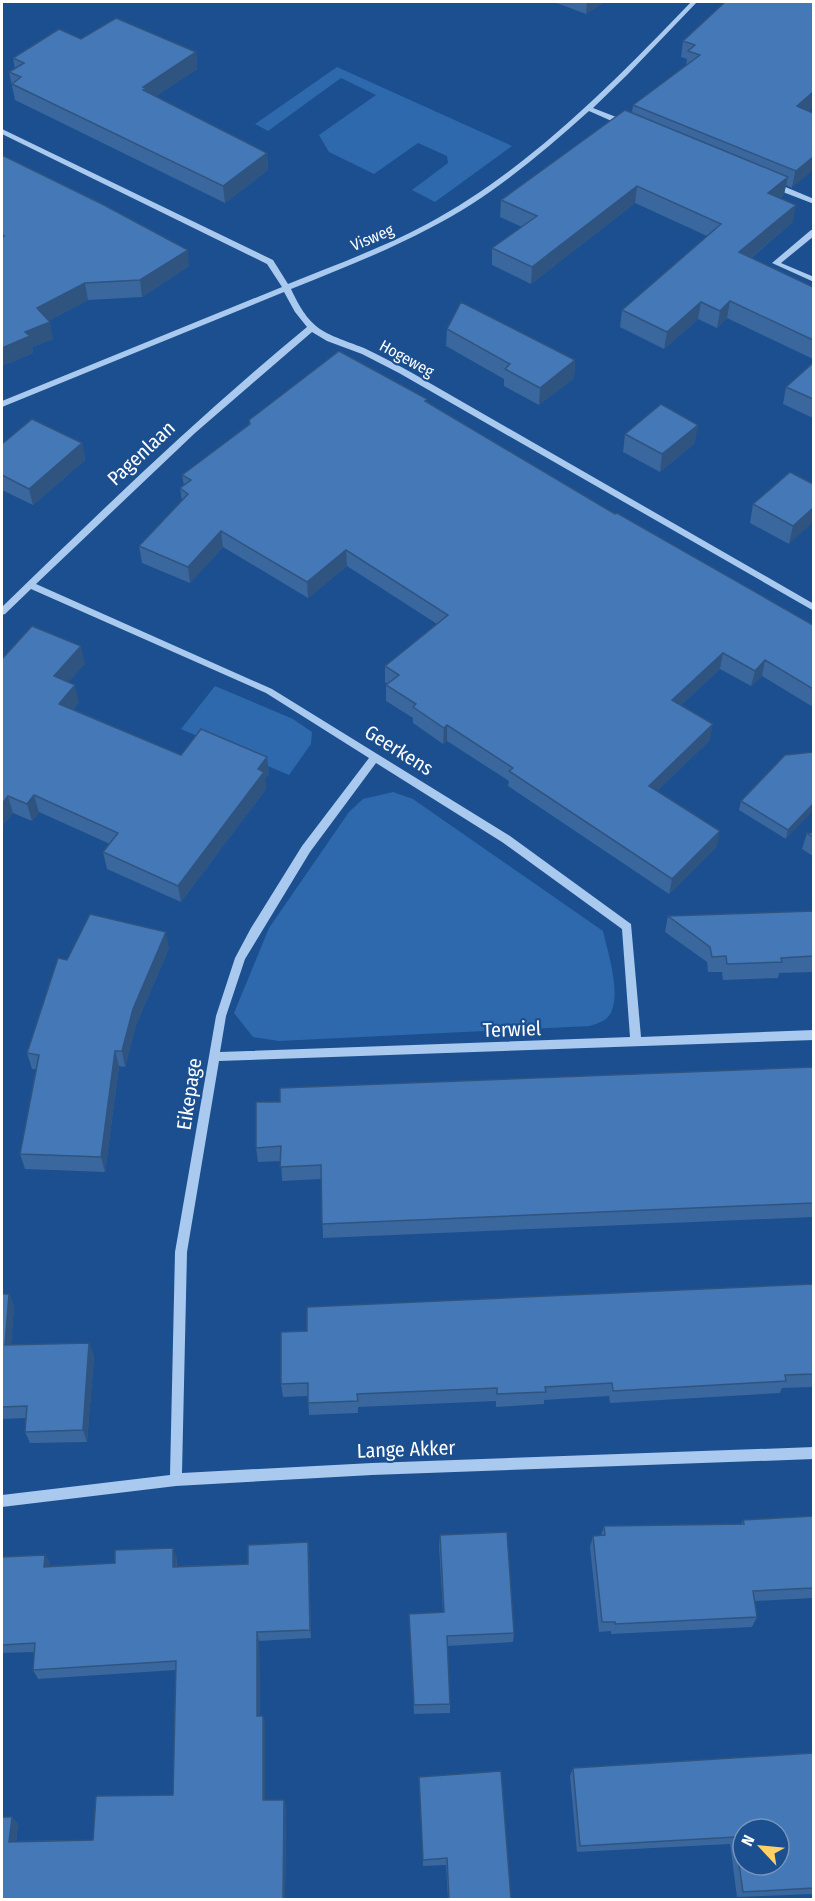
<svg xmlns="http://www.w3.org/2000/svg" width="815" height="1901" font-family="'Fira Sans Condensed',sans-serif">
<rect width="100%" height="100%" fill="#1b4f8f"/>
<!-- green -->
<path fill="#2e69ad" d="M337 67 512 146 435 202 412 190 448 163 447 156 418 143 374 174 329 152 319 135 376 95 341 78 268 131 255 124Z
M215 686 293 719 312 732 311 744 289 775 181 729Z
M393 792 413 799 603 931C608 953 624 1001 607 1018 603 1022 595 1024 590 1026L279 1041 253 1037 234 1013 269 928 349 812 363 799Z"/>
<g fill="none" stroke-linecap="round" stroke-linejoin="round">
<!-- minor -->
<path fill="#a9c9ee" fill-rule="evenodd" d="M691 2H697L627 75 593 108 629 122V126H623L589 111C540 155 489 198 430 228 385 252 338 270 291 289 311 332 323 332 364 348 381 356 398 365 414 374L814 604V611L399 373 362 354 327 341 312 332 195 433 36 584 272 689 510 836 631 924 641 1037 814 1030V1040L219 1061 187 1252 182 1473 372 1463 814 1447V1459L372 1475 176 1486 2 1507V1495L170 1475 175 1252 216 1016 235 958 251 928 302 846 369 758 266 693 31 589 5 614 2 615V607C101 511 200 415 307 327L295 312 284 292 2 407V401L282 287 267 264 2 134V129L273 260 288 284C335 265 382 248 427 224 529 169 611 85 691 2ZM376 763 502 842 622 929 630 1037 220 1052 226 1016 245 959 310 852Z
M770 183H776L814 199V204L770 187Z
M811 230H814V236L781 263 814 277V282L772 263Z"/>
</g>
<!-- wall -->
<path fill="#3a679d" d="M554 2H604L586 14Z
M813 2V106L808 111 792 188 786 185 784 194 780 198 793 222 751 258 813 287V359L727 318 717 328 698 319 664 349 620 327 622 310 707 236 635 203 531 284 492 265V248L522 227 500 217 501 200 632 113 633 105 686 65 687 59 681 57 683 41Z
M81 39 196 52 197 69 156 96 267 153 268 170 225 203 15 100 9 72 15 69 13 58Z
M2 155 189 266 142 297 88 300 48 321 53 339 32 347 33 353 2 366Z
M447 329 575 360 574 378 539 405 504 386V379L446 346Z
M813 363V418L783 404 786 387Z
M427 403 615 514 813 625V707L762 676 751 686 720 669 681 705 710 740 657 791 717 846 669 894 508 786 509 781 447 741 443 744 413 723V718L386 701V685L388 684 385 682V666L437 624 347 566 308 598 223 547 190 583 142 563 139 546 182 501 180 488 184 486 182 475 249 424V420Z
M625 434 695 443 660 472 623 452Z
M82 443 85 460 33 505 2 490V444Z
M813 484 789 544 750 523 753 504Z
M2 659 85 664 68 682 79 702 73 709 181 755 267 757 269 774 265 779 266 789 181 902 107 869 103 852 110 844 39 812 32 821 13 813 2 826Z
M813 752 786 839 739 810 741 801Z
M807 833H813V856L802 849Z
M813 911V972L779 973 778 978 723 980 722 972H708L707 962 665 932 668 916Z
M169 948 136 1025 125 1067 119 1066 105 1172 25 1169 20 1154 36 1069H32L27 1053 67 960Z
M813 1067V1217L323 1238 321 1179 282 1181 281 1161 258 1162 256 1148 280 1102Z
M813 1284V1387L782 1388 780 1393 610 1403 609 1396 544 1400V1404L496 1407V1401L358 1407V1413L309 1415 308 1396 283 1397 281 1384 307 1331 770 1287Z
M2 1294H9L14 1306 11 1345 89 1343 94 1356 87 1442 30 1443 25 1432 26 1418 2 1419Z
M813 1516V1598L755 1601 757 1617 752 1627 611 1634V1631L599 1632 590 1547 593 1536 601 1535 604 1526 741 1524 743 1520Z
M440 1535 514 1633 513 1642 447 1646 450 1704V1713L414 1714 409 1614 443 1612 439 1546Z
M308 1542 309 1552 311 1638 259 1641 260 1716H263L265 1723V1800L286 1806 285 1899H2L12 1817 18 1824 16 1841 93 1840 173 1795 176 1670 38 1679 33 1670 34 1652 2 1653V1557L45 1555 50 1564V1566L115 1563 177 1557V1566L248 1564Z
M813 1753V1894L737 1897 730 1844 577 1852 570 1776 573 1768Z
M419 1777 511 1899H448L446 1865 423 1866Z"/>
<!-- shaded-wall -->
<path fill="#305480" d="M587 2H604L586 14Z
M196 52 197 69 147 102 143 87Z
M813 92V106L794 122 797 106Z
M267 153 268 170 225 203 223 186Z
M813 157V170L792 188 796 171Z
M788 177 784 194 765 210 768 193Z
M637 186 635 203 531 284 532 267Z
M796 205 793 222 737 269 739 252Z
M188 250 189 266 142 297 140 280Z
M85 283 88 300 40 325 37 308Z
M730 301 727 318 717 328 720 311Z
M701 302 698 319 664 349 667 332Z
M50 322 53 339 32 347 33 353 2 366V348L25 332Z
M575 360 574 378 539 405 540 388Z
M698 425 695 443 660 472 662 454Z
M82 443 85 460 33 505 29 489Z
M813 508V522L789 544 793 526Z
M221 531 223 547 190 583 188 567Z
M346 550 347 566 308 598 307 582Z
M81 646 85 664 58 693 54 676Z
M723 653 720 669 669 716 672 700Z
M765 660 762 676 751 686 755 671Z
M75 685 79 702 63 721 59 704Z
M713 724 710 740 646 802 649 786Z
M447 725V741L443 744 444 728Z
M267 757 269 774 265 779 266 789 181 902 178 886Z
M34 795 39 812 32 821 27 804Z
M8 796 13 813 2 826V804Z
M813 804V811L786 839 788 830Z
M720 831 717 846 669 894 672 879Z
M166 932 169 948 136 1025 125 1067 122 1051 133 1009Z
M115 1051 119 1066 105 1172 101 1157Z
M9 1294 14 1306 10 1358 5 1345Z
M89 1343 94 1356 87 1442 83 1430Z
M308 1542 309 1552 311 1638 310 1630Z
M173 1548 177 1557 176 1576 173 1567Z
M45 1555 50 1564 49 1576 44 1567Z
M257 1632 259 1641 260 1724 257 1716Z
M263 1716 265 1723V1807L263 1800Z
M284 1800 286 1806 285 1899H283Z
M12 1817 18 1824 15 1848 9 1842Z"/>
<!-- building -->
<path fill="#4478b7" stroke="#305480" stroke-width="1.5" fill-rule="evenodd" d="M725 2H813V92L797 106 813 113V157L796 171 633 105 700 55 688 51 695 45 683 41Z
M116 18 196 52 143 87 146 88 143 90 267 153 223 186 12 84 21 77 9 72 24 63 13 58 59 29 81 39Z
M625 110 788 177 768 193 796 205 739 252 813 287V340L730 301 720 311 701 302 667 332 622 310 721 224 637 186 532 267 492 248 537 216 501 200Z
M2 155 104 205 188 250 140 280 85 283 37 308 50 322 25 332 30 336 2 348V238L4 236 2 235Z
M461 302 575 360 540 388 505 369 510 364 447 329Z
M339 351 427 399 425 401 615 514 617 513 813 625V689L765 660 755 671 723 653 672 700 713 724 649 786 720 831 672 879 509 771 513 768 447 725 444 728 413 707 416 704 386 685 399 675 385 666 448 615 346 550 307 582 221 531 188 567 139 546 188 494 180 488 191 480 182 475 250 424 249 420Z
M813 363V399L786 387Z
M661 404 698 425 662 454 625 434Z
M32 419 82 443 29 489 2 475V444Z
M790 472 813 484V508L793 526 753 504Z
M32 626 81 646 54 676 75 685 59 704 181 755 201 729 267 757 258 769 264 772 178 886 103 852 118 833 34 795 27 804 8 796 2 804V659Z
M813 752V804L788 830 741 801 785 755Z
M807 833H813V837Z
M813 911V956L781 958 782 962 727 964 726 956 712 957 710 947 668 916Z
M90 914 166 932 133 1009 122 1051H115L101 1157 20 1154 39 1055 27 1053 58 958 67 960Z
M813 1067V1203L322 1224 321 1165 280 1167 281 1146 256 1148V1102H280V1088Z
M813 1284V1374L785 1375 786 1381 613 1391 612 1383 545 1387 546 1392 497 1394V1388L357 1394 358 1401 308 1403V1383L281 1384V1332L307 1331V1307Z
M2 1294H9L5 1345 89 1343 83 1430 25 1432 27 1406 2 1407Z
M813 1516V1588L753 1591 757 1617 615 1624V1622H602L593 1536 605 1535 604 1526 744 1524 743 1520Z
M507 1532 514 1633 447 1636 450 1704 414 1705 409 1614 444 1612 440 1535Z
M308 1542 310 1630 257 1632V1716H263V1800H284L283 1899H2V1817H12L9 1842 93 1840 96 1796 173 1795 176 1661 33 1670 35 1643 2 1645V1557L45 1555 44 1567 115 1563V1550L173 1548V1567L248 1564V1545Z
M813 1753V1888L743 1892 735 1837 580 1846 573 1768ZM743 1829H779V1865H743Z
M501 1771 511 1899H449L447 1858 423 1860 419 1777Z"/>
<g text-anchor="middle" stroke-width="4.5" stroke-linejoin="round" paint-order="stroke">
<!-- far-street labels -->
<g font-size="16" fill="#fff" stroke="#1b4f8f">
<text transform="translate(372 237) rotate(-23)" y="6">Visweg</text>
<text transform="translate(407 358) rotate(29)" y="6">Hogeweg</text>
</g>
<!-- street labels -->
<g font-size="20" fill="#fff" stroke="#1b4f8f">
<text transform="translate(141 453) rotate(-43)" y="7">Pagenlaan</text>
<text transform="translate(399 750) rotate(32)" y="7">Geerkens</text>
<text transform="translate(512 1029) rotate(-2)" y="7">Terwiel</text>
<text transform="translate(189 1094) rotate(-81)" y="7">Eikepage</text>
<text transform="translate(406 1449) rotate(-2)" y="7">Lange Akker</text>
</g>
</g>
<!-- border -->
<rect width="815" height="1901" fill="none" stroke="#ffffff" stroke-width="6"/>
<!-- north arrow -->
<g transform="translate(761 1847) rotate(296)"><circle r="28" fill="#1b4f8f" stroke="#7695bc" stroke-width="1.5"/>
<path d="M0-4.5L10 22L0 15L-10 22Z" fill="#ffd166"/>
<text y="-9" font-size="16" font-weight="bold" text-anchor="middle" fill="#ffffff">N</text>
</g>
</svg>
